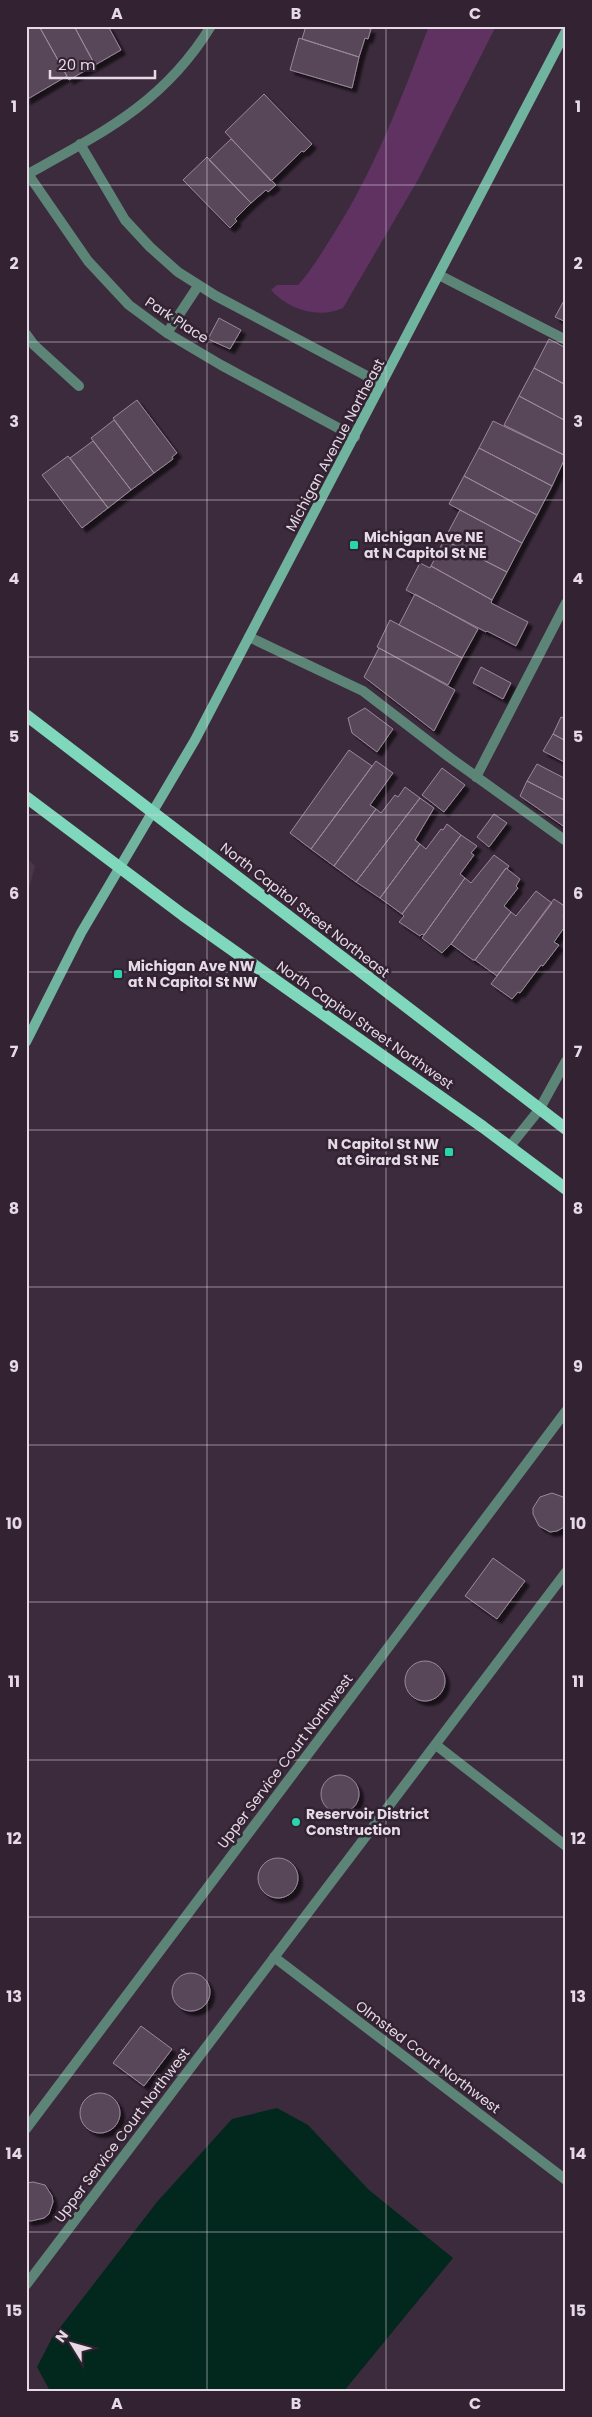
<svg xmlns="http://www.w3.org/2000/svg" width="592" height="2417" font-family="Poppins,sans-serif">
<defs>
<filter id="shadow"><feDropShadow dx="4.5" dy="4.5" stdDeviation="1" flood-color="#0009"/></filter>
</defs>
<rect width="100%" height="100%" fill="#3c2b3d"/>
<!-- built -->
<path fill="#4b354b" d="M26 857 35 866 26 900Z"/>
<!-- green -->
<path fill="#5f3262" d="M429 26H496L419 178 343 308C319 319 289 310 271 290L277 285H298C311 271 321 254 331 238 374 172 401 99 429 26Z"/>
<!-- water -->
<path fill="#02271d" d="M277 2108 308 2125 369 2190 453 2258 344 2391H50L37 2367 52 2338 157 2202 232 2119Z"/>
<!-- building -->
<path fill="#584759" stroke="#9b879c" filter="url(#shadow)" d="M39 26 67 76 26 100V27Z
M39 26H74L95 65 69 80Z
M74 26H108L121 50 95 65Z
M306 26H355L371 29 368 39 365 38 359 57 302 39Z
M299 38 359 57 352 88 290 70Z
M264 94 312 144 304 152 302 151 271 181 225 132Z
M231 139 276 185 268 192 266 190 251 203 209 160Z
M207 157 251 203 235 219 237 221 230 228 183 180Z
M566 297V322L555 317Z
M219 318 241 330 230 349 208 339Z
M549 339 566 348V385L534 368Z
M534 368 566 385V421L519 396Z
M519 396 566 421V456L504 425Z
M137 400 177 453 172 457 173 459 154 473 113 418Z
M114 420 154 473 131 490 91 438Z
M493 421 566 456 552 486 479 448Z
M93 441 131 490 108 508 70 458Z
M479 448 552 486 537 515 464 476Z
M68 456 108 508 82 528 42 475Z
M464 476 537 515 522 543 449 504Z
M460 510 522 543 507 572 444 540Z
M444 540 507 572 492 600 431 566Z
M420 563 430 568 431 566 492 600 491 603 528 622 516 646 487 631 486 632 406 590Z
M415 594 478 629 462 658 399 625Z
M390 620 462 658 448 685 377 647Z
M379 648 455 690 434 731 364 677Z
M481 667 511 683 503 699 473 683Z
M365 708 393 729 377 752 352 733 348 718Z
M561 717 566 719V741L553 734Z
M553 734 566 741V763L543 751Z
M349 750 372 766 311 849 290 833Z
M376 761 393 773 370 805 376 809 334 866 311 849Z
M537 764 564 778 566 775V801L527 781Z
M442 768 465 785 444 812 422 795Z
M527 781 566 801V828L520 796Z
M405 787 420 798 356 882 334 866 376 809 381 813 395 795 398 797Z
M420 798 434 808 415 840 420 844 380 898 356 882Z
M494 814 507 823 489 847 477 837Z
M447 824 461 835 402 914 380 898 420 844 426 849 441 829 443 830Z
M461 835 477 846 471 853 474 855 460 874 465 878 424 935 422 934 420 936 399 922 404 916 402 914Z
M494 855 509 866 507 869 506 868 451 944 442 953 422 938 465 878 471 883Z
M506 868 520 879 516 886 518 888 504 906 511 912 475 960H473L451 944Z
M536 891 552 903 497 976 475 960 511 912 516 916Z
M554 899 566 907 563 916 566 918V925L554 942 559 945 543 966 541 965 520 993 518 992 512 999 491 984Z
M552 1493 566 1498V1526L557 1531 550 1532 539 1526 533 1514V1508L540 1497Z
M493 1558 525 1581 497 1619 465 1596Z
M405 1681a20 20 0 1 1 40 0a20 20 0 1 1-40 0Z
M321 1794a19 19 0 1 1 38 0a19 19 0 1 1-38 0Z
M258 1878a20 20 0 1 1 40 0a20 20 0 1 1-40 0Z
M172 1992a19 19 0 1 1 38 0a19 19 0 1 1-38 0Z
M141 2026 172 2049 144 2086 113 2063Z
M80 2113a20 20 0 1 1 40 0a20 20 0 1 1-40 0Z
M33 2182 45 2185 52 2196 53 2202 49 2214 44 2218 31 2221 26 2220V2183Z"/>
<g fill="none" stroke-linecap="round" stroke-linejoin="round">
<!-- service -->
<path stroke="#5c8577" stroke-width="10" d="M439 275 566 340
M249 637 363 691 449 757 566 841
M476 777 566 603"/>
<!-- minor -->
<path stroke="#5c8577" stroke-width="10" d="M80 144 125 220 150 247 178 272 216 296 382 384
M28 174 88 261 129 305 167 333 221 365 355 437
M26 175C102 133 164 103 211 26
M167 333 198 286
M26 334 34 345 79 386
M510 1146 539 1110 566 1061
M436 1745 566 1846
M274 1957 566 2180
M26 2129 566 1411
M26 2285 566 1572"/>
<!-- secondary -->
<path stroke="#70b39e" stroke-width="10" d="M26 1042 81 933 195 740 566 31"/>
<!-- primary -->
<path stroke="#7fd7bc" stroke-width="12" d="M26 715 566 1129
M26 797 183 915 483 1127 566 1189"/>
</g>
<!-- grid -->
<path fill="none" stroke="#e5dae5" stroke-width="1" stroke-opacity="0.55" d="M207 26V2391M386 26V2391M26 185H566M26 342H566M26 500H566M26 657H566M26 815H566M26 972H566M26 1130H566M26 1287H566M26 1445H566M26 1602H566M26 1760H566M26 1917H566M26 2075H566M26 2232H566"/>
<!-- markers -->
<g fill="#29d5ad" stroke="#322232" stroke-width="2">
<rect x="349" y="540" width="10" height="10" rx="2.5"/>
<rect x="113" y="969" width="10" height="10" rx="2.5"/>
<rect x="444" y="1147" width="10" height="10" rx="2.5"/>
<circle cx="296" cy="1822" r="5"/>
</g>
<g text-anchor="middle" stroke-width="5" stroke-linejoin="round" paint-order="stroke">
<!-- street labels -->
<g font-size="14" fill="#e5dae5" stroke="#322232">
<text transform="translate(177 320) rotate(33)" y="5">Park Place</text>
<text transform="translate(335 445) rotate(-62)" y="5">Michigan Avenue Northeast</text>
<text transform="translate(305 910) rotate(38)" y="5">North Capitol Street Northeast</text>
<text transform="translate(365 1025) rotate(35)" y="5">North Capitol Street Northwest</text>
<text transform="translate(285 1761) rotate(-53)" y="5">Upper Service Court Northwest</text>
<text transform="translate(428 2057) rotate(37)" y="5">Olmsted Court Northwest</text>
<text transform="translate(122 2135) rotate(-53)" y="5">Upper Service Court Northwest</text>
</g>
<!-- poi labels -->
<g font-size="14" font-weight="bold" fill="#e5dae5" stroke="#322232" text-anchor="start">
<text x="364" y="542">Michigan Ave NE<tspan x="364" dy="16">at N Capitol St NE</tspan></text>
<text x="128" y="971">Michigan Ave NW<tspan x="128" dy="16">at N Capitol St NW</tspan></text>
<text x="439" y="1149" text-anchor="end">N Capitol St NW<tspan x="439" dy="16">at Girard St NE</tspan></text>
<text x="306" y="1819">Reservoir District<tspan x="306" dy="16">Construction</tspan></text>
</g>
</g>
<!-- border -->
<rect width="592" height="2417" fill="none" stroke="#322232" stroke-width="55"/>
<!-- north arrow -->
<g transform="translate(72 2344) rotate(307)" stroke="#322232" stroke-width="4" paint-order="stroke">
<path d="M0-4L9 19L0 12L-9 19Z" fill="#e5dae5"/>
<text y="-8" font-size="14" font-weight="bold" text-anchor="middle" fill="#e5dae5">N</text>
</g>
<!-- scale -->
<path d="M50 70v8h105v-8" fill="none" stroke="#e5dae5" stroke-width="2.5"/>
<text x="58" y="70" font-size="15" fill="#e5dae5" stroke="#322232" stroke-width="4" paint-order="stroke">20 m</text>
<rect x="28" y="28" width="536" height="2362" fill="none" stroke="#e5dae5" stroke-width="2"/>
<g font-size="16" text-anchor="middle" font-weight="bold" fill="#e5dae5">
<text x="117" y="19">A</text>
<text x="296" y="19">B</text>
<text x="475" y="19">C</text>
<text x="14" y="112">1</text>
<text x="578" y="112">1</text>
<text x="14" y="269">2</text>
<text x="578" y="269">2</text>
<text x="14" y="427">3</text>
<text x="578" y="427">3</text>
<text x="14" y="584">4</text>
<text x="578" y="584">4</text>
<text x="14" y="742">5</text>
<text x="578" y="742">5</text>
<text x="14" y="899">6</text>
<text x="578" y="899">6</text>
<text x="14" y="1057">7</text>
<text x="578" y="1057">7</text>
<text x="14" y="1214">8</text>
<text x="578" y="1214">8</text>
<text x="14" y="1372">9</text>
<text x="578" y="1372">9</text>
<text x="14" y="1529">10</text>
<text x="578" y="1529">10</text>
<text x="14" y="1687">11</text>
<text x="578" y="1687">11</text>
<text x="14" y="1844">12</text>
<text x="578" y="1844">12</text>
<text x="14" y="2002">13</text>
<text x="578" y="2002">13</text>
<text x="14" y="2159">14</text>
<text x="578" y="2159">14</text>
<text x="14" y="2316">15</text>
<text x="578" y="2316">15</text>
<text x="117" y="2409">A</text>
<text x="296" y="2409">B</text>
<text x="475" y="2409">C</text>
</g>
</svg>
